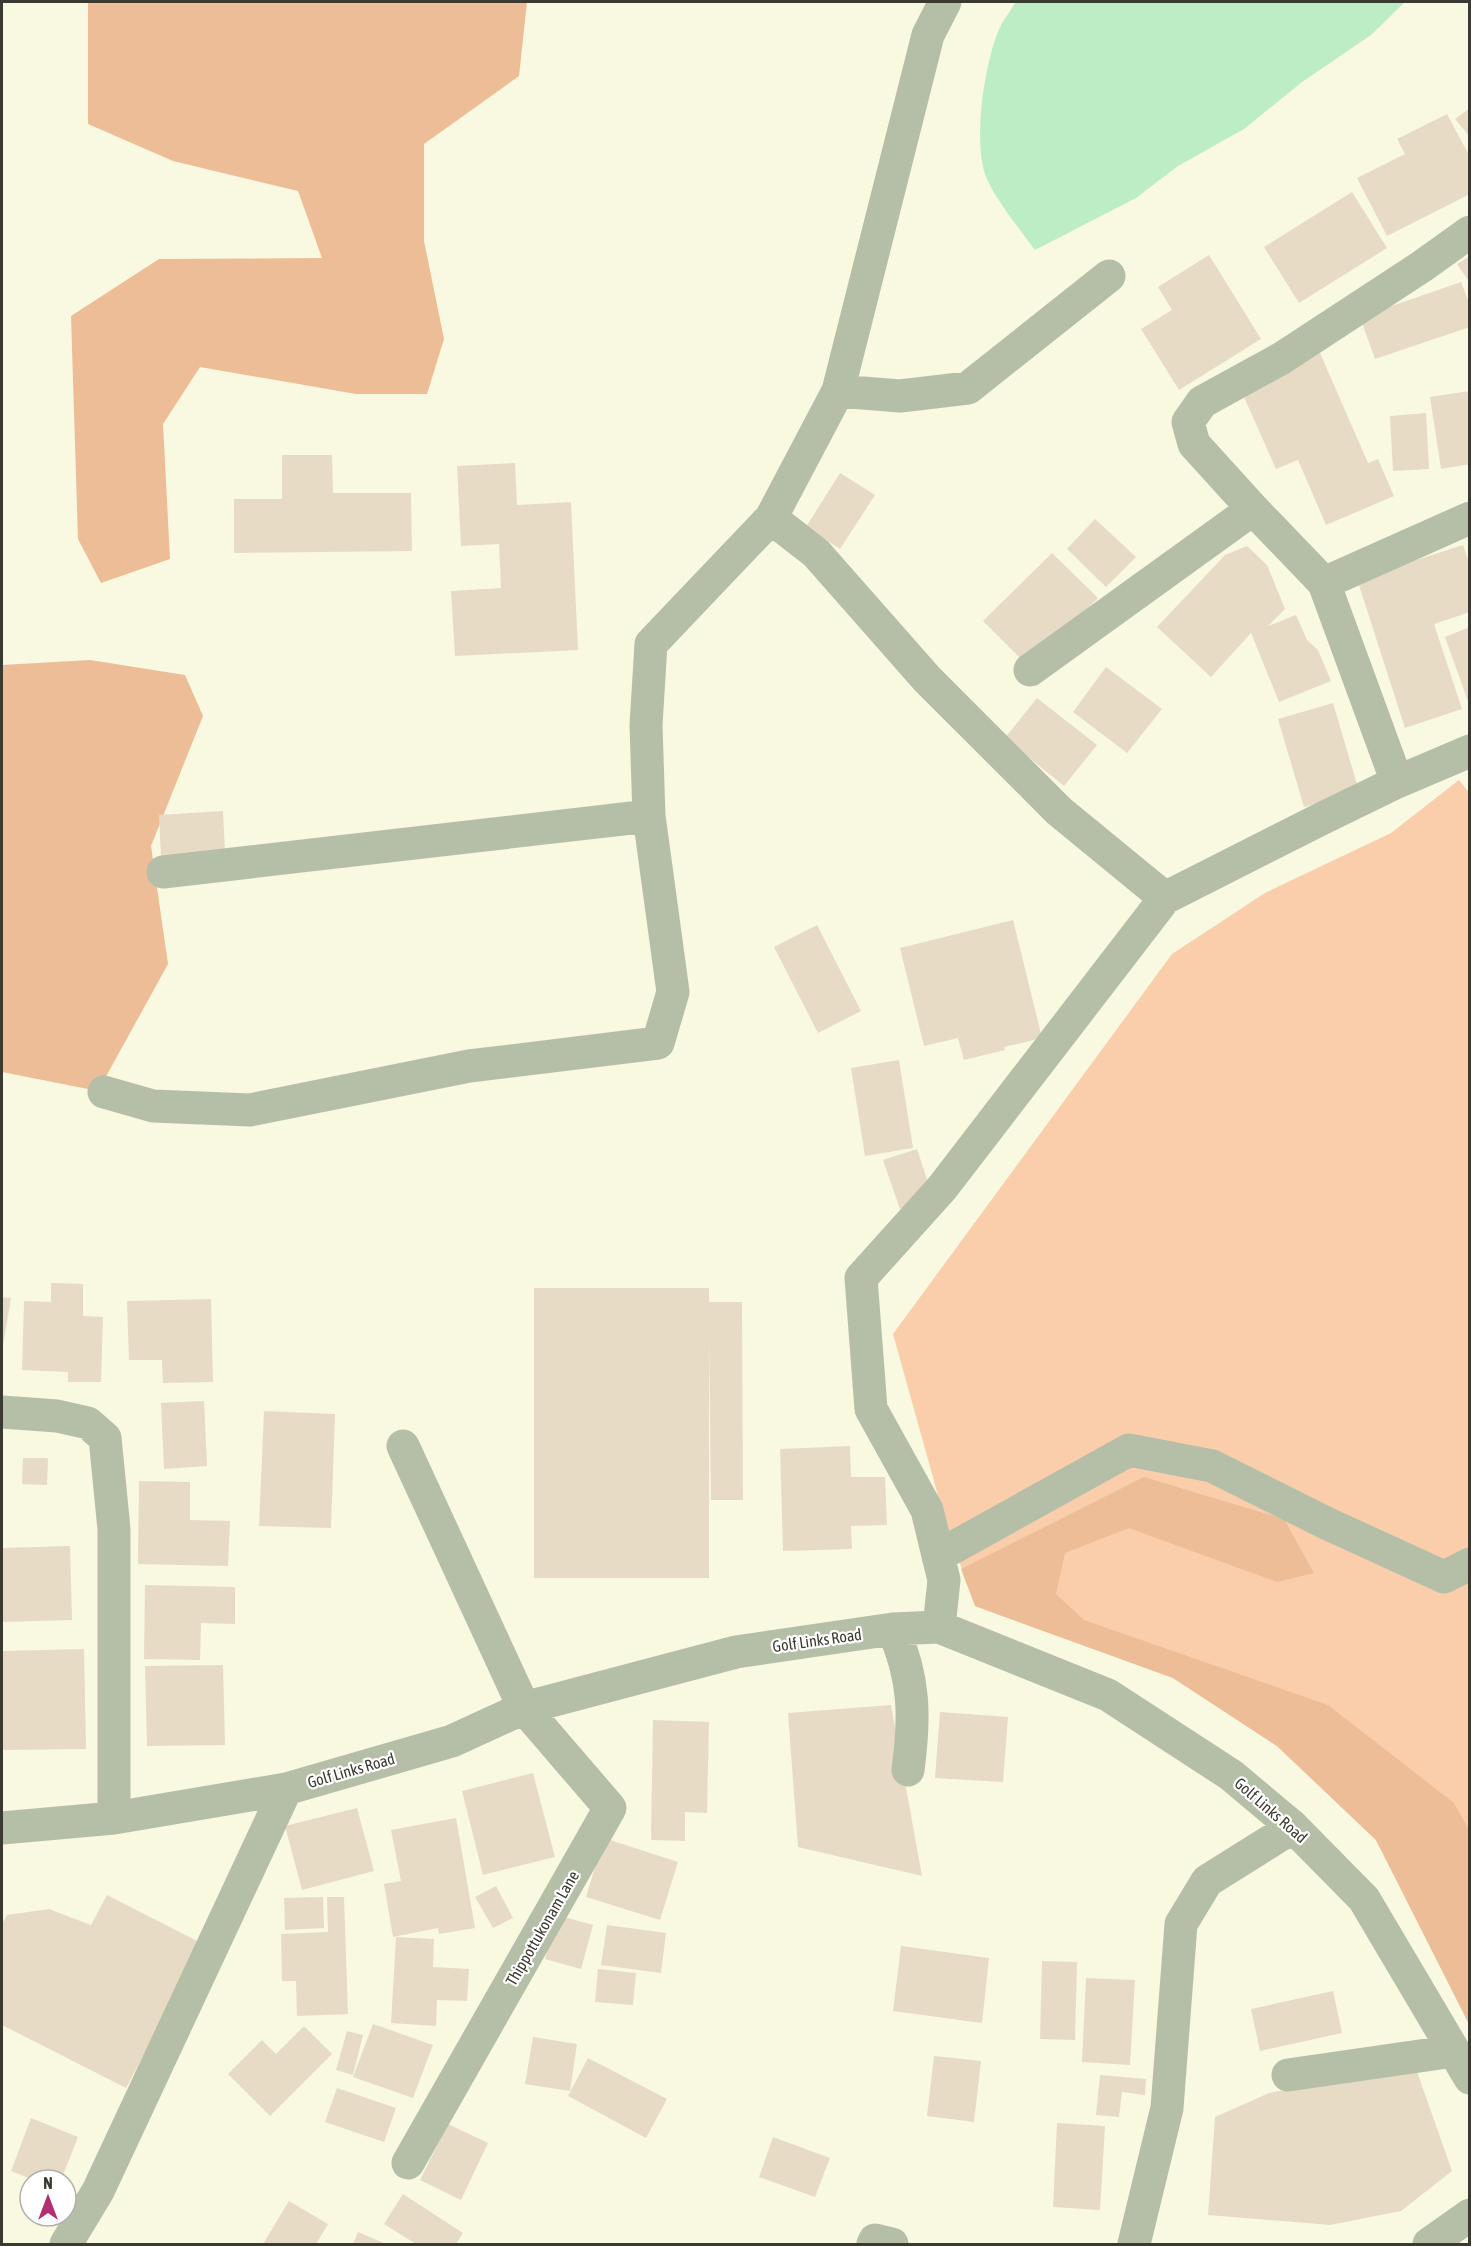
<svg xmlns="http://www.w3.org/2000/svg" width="1471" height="2246" font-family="'Asap Condensed',sans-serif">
<rect width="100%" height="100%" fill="#f9f8e0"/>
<!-- green -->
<path fill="#faceab" d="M1459 780 1470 794 1469 2024 1376 1840 1277 1746 1173 1678 975 1606 946 1524 893 1334 1172 954 1265 893 1391 833Z"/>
<!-- forest -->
<path fill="#edbd97" d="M88 2H527L519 76 424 144V241L444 339 427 394H356L200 367 163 424 170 559 101 583 78 539 71 316 159 259 322 258 298 191 173 161 88 124Z
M90 660 185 675 203 716 151 846 168 964 98 1091 2 1072V665Z
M1144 1477 1284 1519 1314 1573 1277 1582 1129 1528 1065 1553 1056 1594 1084 1620 1328 1705 1454 1803 1469 1830V2024L1376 1840 1277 1746 1173 1678 975 1606 961 1569Z"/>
<!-- water -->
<path fill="#bdedc4" d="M1016 2H1405L1371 35 1302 82 1244 129 1178 166 1136 198 1035 250C1021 231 992 195 985 174 973 138 985 58 1001 25 1006 17 1011 9 1016 2Z"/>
<!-- building -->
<path fill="#e7dbc6" d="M1470 108V137L1455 119Z
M1447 114 1470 157V194L1387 236 1357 178 1405 154 1397 139Z
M1352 192 1387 248 1299 303 1264 247Z
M1209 255 1261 339 1179 390 1141 329 1172 310 1158 287Z
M1470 256V283L1457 264Z
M1461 282 1470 305V327L1375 359 1360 317Z
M1320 353 1368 463 1378 459 1394 496 1326 525 1298 460 1276 469 1240 388Z
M1470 391V464L1441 469 1430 397Z
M1426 413 1429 469 1393 471 1390 416Z
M282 455H332L333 493H411L412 551 234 553V499H282Z
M515 463 517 505 571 502 578 650 455 656 451 591 501 588 499 544 461 546 457 466Z
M840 473 875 495 840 549 806 527Z
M1095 519 1136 557 1106 587 1067 549Z
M1463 545 1470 565V612L1434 624 1462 709 1405 728 1357 579Z
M1247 546 1267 565 1285 609 1268 626 1296 615 1307 640 1318 650 1331 681 1279 702 1251 633 1211 677 1157 627 1225 555Z
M1052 553 1098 598 1029 667 983 621Z
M1470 627V704H1469L1445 637Z
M1106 667 1162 709 1127 753 1073 712Z
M1037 698 1097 745 1064 786 1005 738Z
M1333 703 1359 791 1304 807 1278 719Z
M223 811 225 852 161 857 159 815Z
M1013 920 1042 1038 1004 1047 1005 1050 964 1060 958 1038 924 1046 900 948Z
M817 925 861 1011 818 1033 774 947Z
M899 1060 913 1148 865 1156 851 1068Z
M917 1149 933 1197 900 1209 883 1160Z
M51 1283 83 1284V1316L103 1317 101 1382H68V1372L22 1370 24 1301 51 1302Z
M534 1288H709V1302H742L743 1500H711L709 1337V1578H534Z
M2 1297 11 1298 3 1345H2Z
M211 1299 213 1382 163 1383 162 1360H129L127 1301Z
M204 1401 207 1466 164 1469 161 1403Z
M264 1411 335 1414 331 1528 259 1526Z
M850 1446 851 1477H885L887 1525 851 1526 852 1549 783 1551 780 1449Z
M23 1458H48L47 1485 22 1484Z
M139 1481 190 1482V1520L230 1521 228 1566 138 1564Z
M70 1546 72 1620 2 1622V1548Z
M145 1585 235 1587V1624L201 1623 200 1660 144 1659Z
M84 1649 86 1749 2 1750V1651Z
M223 1665 225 1745 147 1746 145 1666Z
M891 1705 922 1876 798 1847 788 1713Z
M940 1712 1008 1717 1003 1782 935 1778Z
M653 1720 709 1722 707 1813 685 1812V1841L651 1840Z
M533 1773 555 1857 483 1875 462 1791Z
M357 1808 374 1871 302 1890 285 1826Z
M456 1818 475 1928 439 1934 438 1928 393 1937 384 1884 401 1881 391 1830Z
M604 1838 678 1862 660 1920 586 1897Z
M496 1886 513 1918 493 1928 475 1897Z
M107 1895 203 1944 126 2088 2 2025V1924L7 1915 49 1909 91 1925Z
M323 1897 324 1928 285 1930 284 1898Z
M327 1897H344L348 2014 297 2016 296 1981H282L281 1934 328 1932Z
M557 1915 593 1925 581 1969 545 1959Z
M607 1925 666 1933 661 1973 601 1965Z
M396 1937 434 1939 433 1967 469 1969 467 2001 437 2000 436 2026 391 2023Z
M901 1946 989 1958 982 2023 893 2011Z
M1042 1961 1077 1962 1075 2040 1040 2039Z
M598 1969 636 1973 633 2005 595 2002Z
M1086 1978 1135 1980 1130 2065 1082 2062Z
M1333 1991 1342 2033 1260 2051 1251 2009Z
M373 2024 433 2045 413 2098 353 2077Z
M304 2026 332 2054 270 2116 228 2074 262 2040 276 2054Z
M347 2031 363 2035 353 2075 336 2070Z
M533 2037 577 2044 570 2091 525 2084Z
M934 2056 981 2061 974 2122 927 2116Z
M588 2058 667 2099 646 2138 568 2096Z
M1415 2066 1452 2171 1401 2211 1330 2225 1208 2215 1215 2117 1269 2093Z
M1100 2075 1146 2079 1145 2095 1122 2092 1119 2117 1096 2115Z
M337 2088 396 2108 384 2142 325 2122Z
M31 2118 78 2137 61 2180H34L11 2171Z
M1057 2123 1105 2126 1100 2210 1053 2207Z
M448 2124 488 2143 461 2200 420 2180Z
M773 2137 830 2158 815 2197 759 2177Z
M403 2194 463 2233 456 2244H416L384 2224Z
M289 2201 328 2224 316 2244H263Z
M358 2232 386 2244H353Z"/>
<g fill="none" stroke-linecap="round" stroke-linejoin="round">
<!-- minor -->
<path stroke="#b5bfa8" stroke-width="33" d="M838 391 900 396 968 388 1109 276
M771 518 816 553 927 679 1059 811 1165 898
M1324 583 1470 518
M1030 670 1253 509
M1397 782 1324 583 1253 509 1194 444 1188 422 1202 402 1282 358 1421 267 1470 232
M163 872 649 816
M104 1092 153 1106 250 1110 469 1066 658 1043 673 992 649 816 646 725 651 644 771 518 838 391 928 35 945 2
M2 1412 57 1416 88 1423 105 1438 114 1529V1818
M403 1446 524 1708 610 1808 408 2163
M938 1556 1129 1450 1212 1466 1326 1523 1444 1577 1470 1564
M939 1627 944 1580 927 1510 871 1409 861 1278 942 1188 1165 898 1323 818 1397 782 1470 751
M893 1629C915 1679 915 1717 908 1770
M2 1828 114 1818 286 1789 452 1741 524 1708 736 1652 893 1629 939 1627 1108 1695 1231 1775 1293 1827 1364 1899 1470 2078
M1288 2075 1454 2051
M66 2244 98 2191 286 1789
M873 2244 875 2240 892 2244
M1134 2244 1167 2108 1181 1924 1207 1881 1293 1827
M1429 2244 1470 2215"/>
</g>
<g text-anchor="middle" stroke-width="4.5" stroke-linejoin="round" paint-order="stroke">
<!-- street labels -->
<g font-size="16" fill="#3b3a31" stroke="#fff">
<text transform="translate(817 1640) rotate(-8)" y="6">Golf Links Road</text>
<text transform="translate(351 1770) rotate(-16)" y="6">Golf Links Road</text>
<text transform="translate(1271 1810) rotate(41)" y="6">Golf Links Road</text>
<text transform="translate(542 1928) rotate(-60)" y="6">Thippottukonam Lane</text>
</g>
</g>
<!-- border -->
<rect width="1471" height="2246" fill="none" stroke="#3b3a31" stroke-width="6"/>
<!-- north arrow -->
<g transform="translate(48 2198)"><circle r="28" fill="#ffffff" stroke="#b1b0ad" stroke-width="1.5"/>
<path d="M0-4.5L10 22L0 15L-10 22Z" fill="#b42e73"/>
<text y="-9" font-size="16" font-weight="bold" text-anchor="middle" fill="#3b3a31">N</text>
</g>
</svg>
